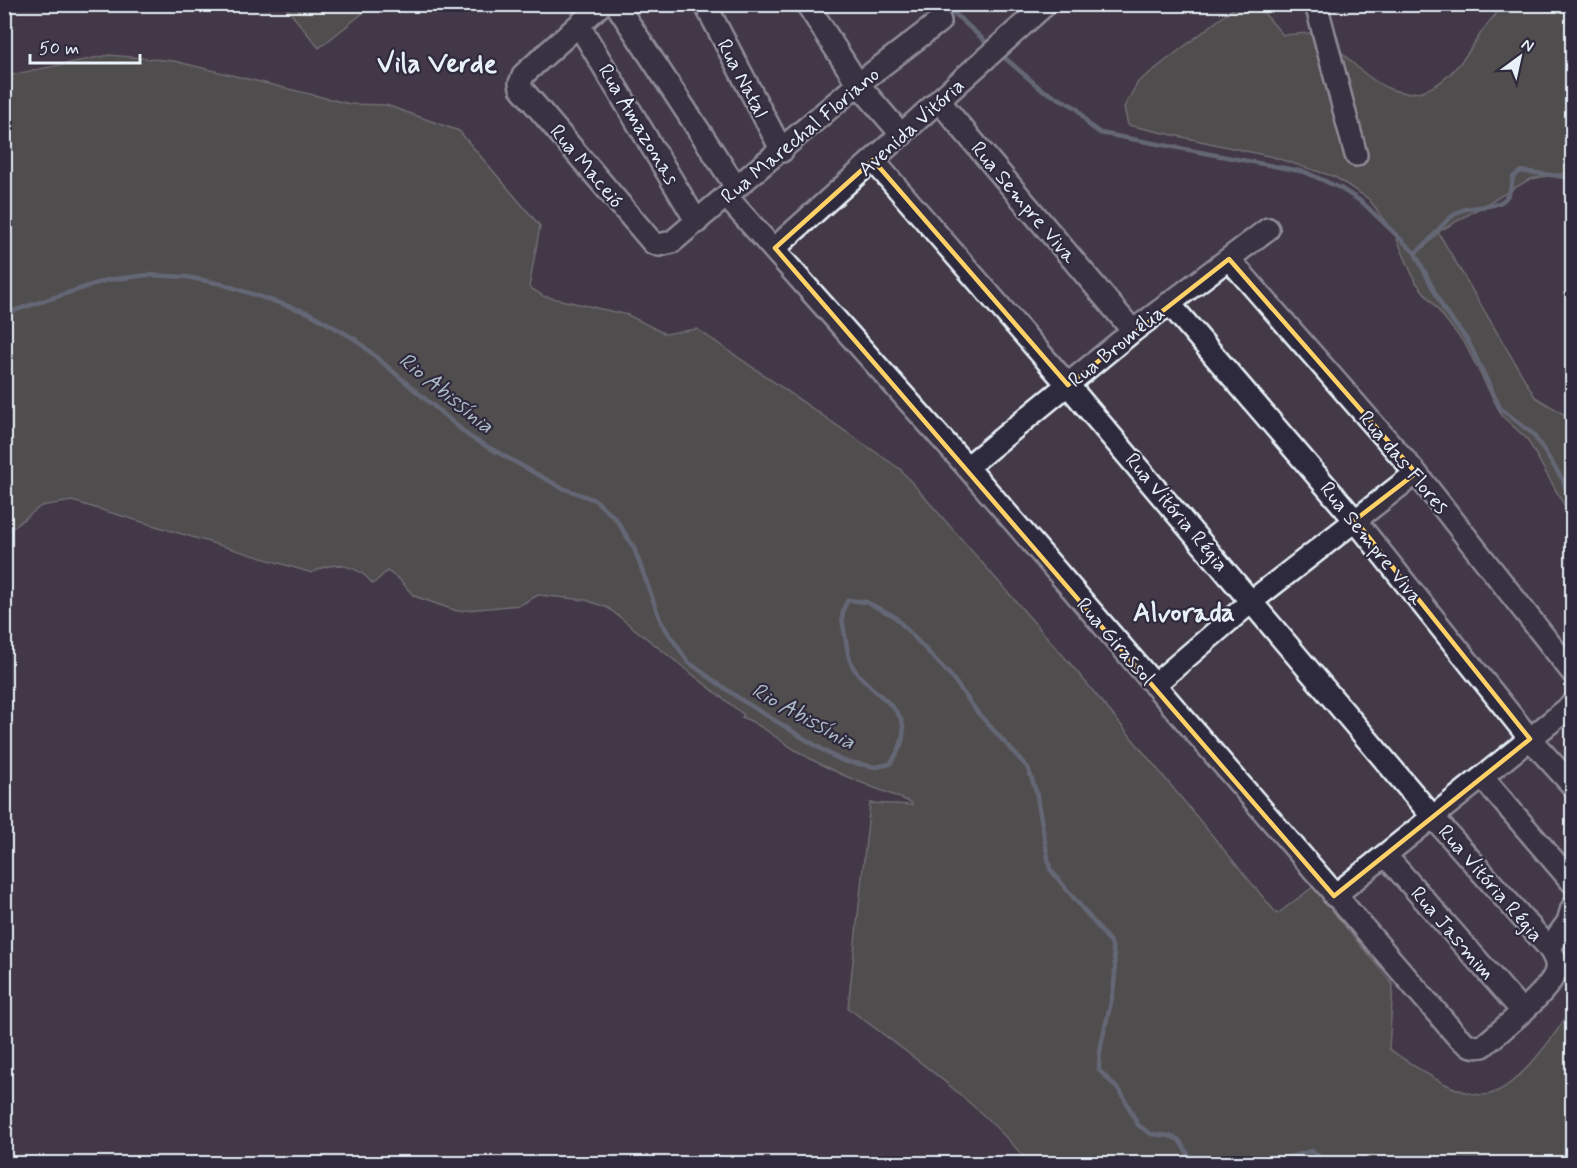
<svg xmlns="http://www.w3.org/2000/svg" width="1577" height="1168" font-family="Mynerve,sans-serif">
<rect width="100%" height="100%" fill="#433947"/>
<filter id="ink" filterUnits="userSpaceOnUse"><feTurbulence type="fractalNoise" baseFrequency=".0167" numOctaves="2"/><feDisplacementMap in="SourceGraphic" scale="12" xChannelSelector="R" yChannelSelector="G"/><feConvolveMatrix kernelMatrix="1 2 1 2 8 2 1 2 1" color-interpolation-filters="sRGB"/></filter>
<g filter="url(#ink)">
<!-- green -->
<path fill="#616658" stroke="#a4aca8" stroke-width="1.5" d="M284 5H373L319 48Z
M1238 5H1257L1283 35 1322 32C1363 75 1408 127 1460 63 1473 48 1482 28 1496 14L1489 5H1572V172L1530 179 1438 232 1535 397 1570 418 1572 417V519L1527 439 1502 416 1465 344 1415 281 1396 237 1369 199 1335 177 1273 157 1128 125 1124 107 1138 82Z
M109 55 174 61 350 104 386 105 459 131 540 226 529 287 543 296 628 315 665 334 697 329 900 469 1074 668 1277 914 1313 887 1393 985 1389 1049C1412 1065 1454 1095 1483 1095 1514 1095 1557 1032 1572 1008V1163H1029C979 1103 911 1055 848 1008L870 803 912 805V803C872 786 836 775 797 751 778 740 763 725 742 717L744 715 608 608 586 600 538 595 520 605 457 611 414 596 399 579 387 571 373 584C358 565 333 559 312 573L72 501 41 506 10 530 5 539V76Z"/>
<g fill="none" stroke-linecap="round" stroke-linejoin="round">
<!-- stream -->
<path stroke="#8d9fad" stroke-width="4.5" d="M944 4 985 41
M1005 58 1041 89 1077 108 1089 125 1100 133 1305 172 1340 188 1362 202 1415 253 1444 310 1468 341 1500 408 1533 434 1563 480 1572 506
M1415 253C1433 241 1440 222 1460 211 1472 205 1489 209 1501 202 1510 197 1512 186 1513 177L1521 171 1572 178
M4 314 107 280 148 275 187 277 222 284 309 313 355 339 470 437 560 487 595 500 616 519 634 548 661 622 688 662 740 699 831 755 843 761 876 767 890 764C927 713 879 703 855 670 848 661 847 647 845 635 842 621 840 612 848 600L866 602 894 616 951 676 978 713 1028 768 1036 791 1050 869 1111 943C1125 988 1098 1027 1099 1070L1121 1092 1138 1125 1151 1134 1170 1136 1179 1140 1194 1164
M1264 1164 1312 1151 1328 1164"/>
<defs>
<path id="minor" d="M602 4 524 74 520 83 521 88 653 243 659 245 672 242 858 84 940 21
M616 4 736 187
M705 4 782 151
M807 4 858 84 902 135
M1316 4 1356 155
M580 27 697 222
M939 101 1133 331
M726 196 967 467 1456 1035C1465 1043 1471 1049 1483 1046 1500 1031 1552 990 1556 970 1558 961 1553 955 1549 948L1432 816 1068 385 873 160
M775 248 1046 4
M1229 259 1416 473 1572 672
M1169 303 1355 520 1530 739 1572 785
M967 467 1133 331 1268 229
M1154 685 1252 601 1416 473
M1483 778 1572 882
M1385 855 1522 1011
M1334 896 1572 705
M1549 948 1568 922 1572 908"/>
</defs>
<!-- minor casing -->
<use href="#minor" stroke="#e8f1f8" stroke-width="26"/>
<!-- minor -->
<use href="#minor" stroke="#2f2a3d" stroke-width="21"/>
</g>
</g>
<!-- marked area -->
<path d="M0 0H1577V1168H0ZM873 160 1068 385 1229 259 1416 473 1355 520 1530 739 1334 896 775 248Z" fill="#433947" fill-opacity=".55" fill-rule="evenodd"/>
<path fill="none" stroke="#ffd166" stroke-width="4.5" stroke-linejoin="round" d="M873 160 1068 385 1229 259 1416 473 1355 520 1530 739 1334 896 775 248Z"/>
<g text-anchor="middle" stroke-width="4.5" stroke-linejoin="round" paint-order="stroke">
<!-- street labels -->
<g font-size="21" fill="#e8f1f8" stroke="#2f2a3d">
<text transform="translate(743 78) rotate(62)" y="7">Rua Natal</text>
<text transform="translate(639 124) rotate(59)" y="7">Rua Amazonas</text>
<text transform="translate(911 127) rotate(-42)" y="7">Avenida Vitória</text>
<text transform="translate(800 135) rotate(-40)" y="7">Rua Marechal Floriano</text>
<text transform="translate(587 166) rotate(50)" y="7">Rua Maceió</text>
<text transform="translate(1024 202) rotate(50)" y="7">Rua Sempre Viva</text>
<text transform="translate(1116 346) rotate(-39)" y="7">Rua Bromélia</text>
<text transform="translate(1404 462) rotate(50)" y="7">Rua das Flores</text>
<text transform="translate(1177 512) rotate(50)" y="7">Rua Vitória Régia</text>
<text transform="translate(1372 543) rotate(51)" y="7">Rua Sempre Viva</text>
<text transform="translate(1116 641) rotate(49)" y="7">Rua Girassol</text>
<text transform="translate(1491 883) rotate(49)" y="7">Rua Vitória Régia</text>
<text transform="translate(1453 933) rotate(49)" y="7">Rua Jasmim</text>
</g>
<!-- water labels -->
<g font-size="22" font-style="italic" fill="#acbbc6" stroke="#2f2a3d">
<text transform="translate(447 392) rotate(39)" y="8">Rio Abissínia</text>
<text transform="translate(804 715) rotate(29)" y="8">Rio Abissínia</text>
</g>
<!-- district labels -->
<g font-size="27" font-weight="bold" fill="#e8f1f8" stroke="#2f2a3d">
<text x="437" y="72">Vila Verde</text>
<text x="1184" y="621">Alvorada</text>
</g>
</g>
<!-- margin -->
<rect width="1577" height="1168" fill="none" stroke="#2f2a3d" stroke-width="24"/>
<rect x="12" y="12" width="1553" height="1144" fill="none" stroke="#e8f1f8" stroke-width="2" filter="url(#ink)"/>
<!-- north arrow -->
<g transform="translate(1520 57) rotate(33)" stroke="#2f2a3d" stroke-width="4.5" paint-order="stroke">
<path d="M0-4.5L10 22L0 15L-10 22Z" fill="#e8f1f8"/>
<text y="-9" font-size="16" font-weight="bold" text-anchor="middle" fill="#e8f1f8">N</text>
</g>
<!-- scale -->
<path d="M30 54v9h110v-9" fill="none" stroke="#e8f1f8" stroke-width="3"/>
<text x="39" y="54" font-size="18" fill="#e8f1f8" stroke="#2f2a3d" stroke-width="4.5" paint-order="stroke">50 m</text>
</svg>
